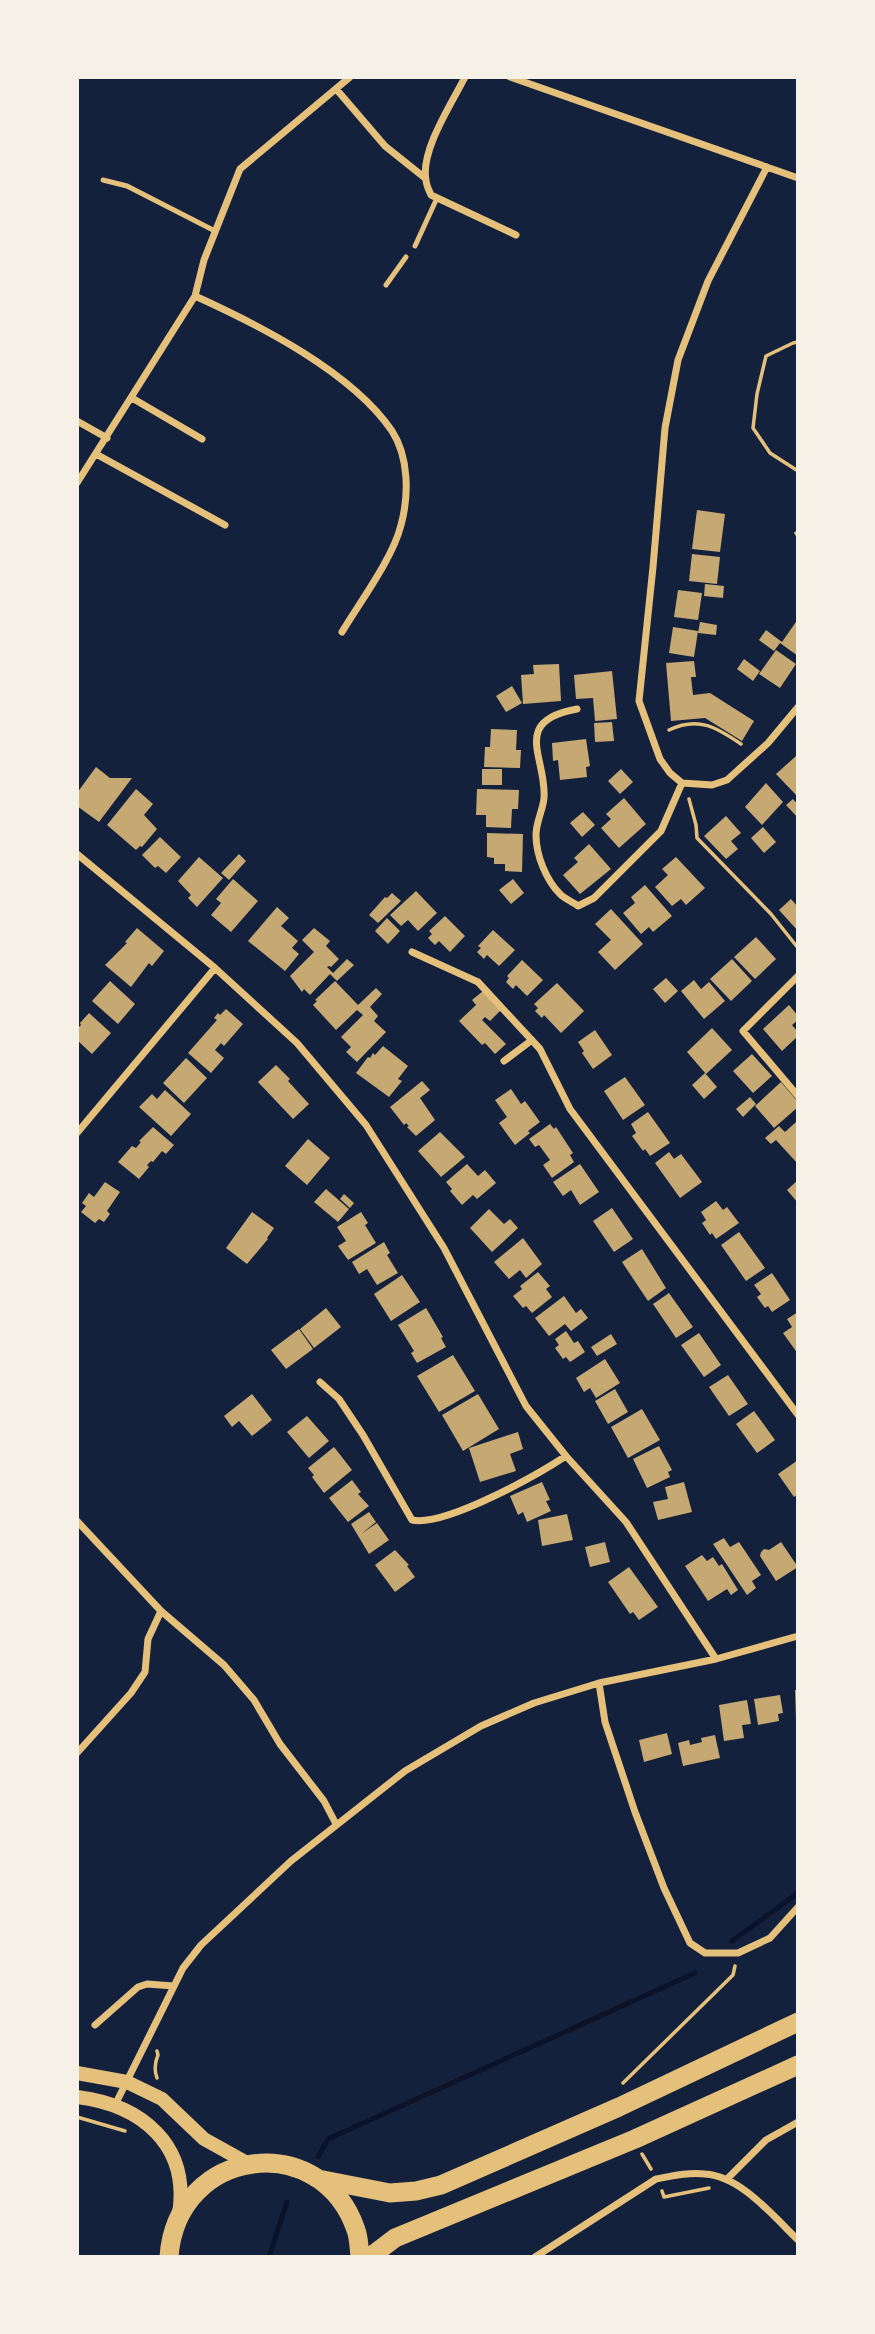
<svg xmlns="http://www.w3.org/2000/svg" width="875" height="2334" font-family="'DejaVu Sans',sans-serif">
<rect width="100%" height="100%" fill="#14213d"/>
<g fill="none" stroke-linecap="round" stroke-linejoin="round">
<!-- stream -->
<path stroke="#0b132b" stroke-width="5" d="M732 1941 798 1893
M318 2157 328 2139 695 1973
M269 2257 287 2202"/>
</g>
<!-- building -->
<path fill="#c6a872" d="M697 510 725 514 720 552 692 549Z
M692 554 720 557 717 584 689 581Z
M705 584 724 586 723 598 704 596Z
M678 590 702 593 698 620 674 617Z
M798 619V656L780 643 774 651 759 640 766 630 782 642Z
M700 622 717 625 716 635 698 633Z
M673 627 698 631 694 657 669 653Z
M776 650 796 664 780 688 759 674Z
M744 659 760 671 753 681 737 669Z
M694 661 696 677H691L693 695 710 693 754 721 742 741 705 718 671 721 666 663Z
M559 664 561 701 523 704 521 675 534 674 533 665Z
M612 671 617 719 595 721 593 698 576 699 574 675Z
M512 686 522 703 506 712 496 696Z
M612 722 614 741 595 742 594 723Z
M491 729 517 730 516 750H521L520 768 484 767 485 747H490Z
M586 739 590 766 586 767 587 777 560 780 558 760 553 761 552 743Z
M796 756 798 758V793L796 795 776 774Z
M96 767 110 778H132L99 822 77 806V793Z
M482 769H502V785H482Z
M621 769 633 782 620 794 608 781Z
M766 783 783 802 762 825 745 807Z
M136 789 153 804 144 815 157 829 142 847 140 846 136 850 107 825Z
M477 789 519 790 518 809H512L511 828 486 827V815H476Z
M624 798 646 824 619 848 601 828 611 819 606 814Z
M793 799 798 805V818L786 805Z
M583 812 595 825 582 837 570 823Z
M726 816 741 833 731 841 738 849 726 859 704 836Z
M763 827 776 842 764 853 751 838Z
M487 833 523 834 522 872 505 871V864H494V858L487 857Z
M160 837 181 857 166 873 158 866 155 868 142 855Z
M589 844 611 869 580 894 563 875 578 862 574 858Z
M239 854 246 861 229 880 221 873Z
M199 857 223 878 197 907 188 898 191 895 178 881Z
M676 857 705 888 686 905 681 899 672 906 655 887 668 875 662 869Z
M233 879 258 901 231 932 211 915 221 903 216 899Z
M513 879 524 893 511 904 499 890Z
M645 885 672 916 653 932 649 927 641 934 623 913 635 903 631 897Z
M416 891 437 913 418 931 408 920 401 926 390 915Z
M392 893 401 901 378 923 369 915 385 897 387 898Z
M791 899 798 907V931L779 910Z
M277 907 289 918 281 926 298 941 292 948 299 954 285 971 248 941Z
M611 909 643 944 615 970 598 952 611 940 595 924Z
M445 916 465 936 450 952 439 941 435 945 428 938 432 934 429 931Z
M387 918 400 931 388 944 375 931Z
M137 928 164 951 152 966 149 963 131 987 105 965 127 943 125 942Z
M314 928 330 941 326 946 339 959 331 967 329 966 327 967 333 973 347 959 354 965 337 981 330 974 310 995 304 989 302 992 290 976 314 952 302 940Z
M493 930 515 950 499 966 487 955 484 959 477 952 481 948 478 946Z
M756 937 776 959 755 979 734 957Z
M732 959 752 981 731 1001 710 979Z
M522 960 543 980 527 996 516 985 513 989 506 982 509 978 507 976Z
M666 978 678 991 665 1003 653 989Z
M694 980 701 989 709 982 725 1001 704 1019 681 991Z
M110 981 135 1004 118 1024 92 1001Z
M335 981 358 1005 376 988 382 994 370 1007 378 1016 374 1021 386 1032 357 1062 346 1052 351 1047 341 1037 363 1015 357 1010 336 1030 313 1005 317 1001 315 1000Z
M557 983 584 1011 561 1033 544 1015 542 1018 535 1011 538 1008 534 1004Z
M483 991 501 1010 490 1021 485 1017 482 1020 506 1044 495 1054 485 1043 482 1045 459 1021 476 1005 472 1000Z
M789 1005 798 1016V1020L792 1025 798 1032V1036L782 1051 763 1029Z
M226 1009 243 1024 224 1046 221 1043 215 1050 224 1058 211 1073 188 1053 217 1020 214 1018 218 1013 220 1015Z
M89 1013 111 1033 92 1054 77 1040V1029L81 1025 80 1023Z
M712 1028 732 1050 706 1074 687 1052Z
M595 1030 612 1055 593 1069 582 1053 584 1051 578 1042Z
M383 1046 408 1066 398 1079 402 1081 389 1097 356 1073 368 1057 370 1058 373 1053 375 1055Z
M752 1054 772 1076 753 1093 733 1071Z
M186 1058 207 1078 184 1103 163 1083Z
M276 1065 290 1079 288 1081 309 1104 293 1119 258 1082Z
M705 1073 717 1087 704 1099 692 1085Z
M625 1077 645 1105 623 1120 604 1091Z
M422 1081 430 1090 420 1098 435 1120 416 1136 407 1127 409 1126 406 1123 404 1125 390 1107Z
M781 1082 798 1102V1107L774 1128 755 1106Z
M511 1089 521 1104 525 1101 540 1122 528 1131 530 1133 515 1145 499 1123 507 1117 495 1100Z
M165 1090 191 1114 171 1136 139 1107 152 1094 157 1099Z
M750 1097 756 1104 743 1117 736 1109Z
M648 1112 670 1143 650 1156 645 1149 643 1151 632 1136 636 1133 631 1124Z
M796 1122 798 1124V1164L776 1140 771 1144 765 1138 779 1126 785 1132Z
M550 1124 554 1129 556 1127 573 1153 570 1155 574 1162 552 1178 543 1165 550 1160 539 1145 535 1147 529 1139Z
M153 1127 174 1145 166 1154 162 1151 153 1162 151 1161 147 1165 149 1167 139 1179 118 1162 132 1146 136 1148 141 1142 139 1141Z
M440 1132 465 1157 441 1177 418 1151Z
M308 1139 330 1158 307 1185 285 1166Z
M669 1152 674 1159 681 1154 702 1182 680 1198 655 1163Z
M467 1164 478 1176 485 1170 496 1183 477 1199 473 1195 462 1205 450 1191 452 1189 446 1182Z
M580 1164 599 1192 580 1205 571 1190 563 1196 553 1182Z
M798 1180V1203L787 1190Z
M105 1182 120 1192 107 1211 110 1214 104 1222 99 1219 95 1223 81 1212 86 1206 82 1203 89 1193 94 1197Z
M326 1189 349 1209 338 1222 314 1202Z
M344 1194 354 1203 350 1208 340 1199Z
M716 1201 723 1210 727 1207 739 1223 716 1239 712 1233 710 1235 702 1223 706 1220 701 1212Z
M612 1208 633 1239 614 1252 593 1221Z
M489 1209 504 1224 510 1219 518 1228 492 1252 470 1228Z
M252 1212 274 1228 267 1238 268 1239 247 1264 226 1248Z
M361 1212 368 1223 365 1225 376 1243 348 1260 338 1246 346 1241 337 1227Z
M739 1232 765 1268 746 1281 721 1245Z
M523 1238 542 1264 526 1278 520 1270 509 1279 494 1262Z
M384 1242 390 1253 387 1255 398 1273 377 1285 367 1269 359 1274 352 1262Z
M642 1249 666 1288 648 1301 622 1262Z
M538 1272 550 1286 546 1289 552 1297 532 1313 526 1306 523 1308 513 1296 522 1289 520 1286Z
M772 1273 790 1300 772 1312 768 1306 765 1308 757 1297 761 1294 754 1285Z
M402 1275 420 1302 391 1321 374 1294Z
M669 1293 693 1327 676 1338 653 1304Z
M564 1296 576 1313 581 1309 588 1318 571 1331 565 1324 549 1336 535 1318Z
M326 1308 341 1327 314 1348 300 1329Z
M426 1308 443 1337 441 1338 446 1347 417 1363 411 1353 414 1351 398 1325Z
M798 1312V1354L783 1333 792 1327 787 1319Z
M299 1329 313 1349 286 1369 271 1350Z
M566 1331 574 1343 578 1341 585 1352 570 1362 566 1357 563 1359 555 1348 559 1345 555 1339Z
M699 1333 721 1365 704 1377 681 1345Z
M611 1334 617 1344 597 1356 591 1347Z
M453 1355 475 1391 439 1412 417 1376Z
M605 1359 620 1383 596 1398 590 1388 584 1392 576 1378Z
M728 1375 748 1404 729 1416 709 1387Z
M615 1389 628 1412 608 1424 595 1401Z
M252 1394 272 1420 252 1436 239 1421 232 1427 224 1416Z
M478 1394 499 1429 463 1451 442 1415Z
M642 1409 660 1440 628 1458 611 1427Z
M754 1411 775 1440 757 1453 736 1424Z
M307 1416 329 1441 309 1458 287 1432Z
M518 1432 523 1449 510 1454 516 1471 480 1482 469 1448Z
M659 1446 672 1470 668 1472 670 1477 647 1488 633 1459Z
M334 1447 352 1470 324 1493 312 1477 314 1475 308 1468Z
M798 1460V1494L794 1497 778 1474Z
M352 1480 361 1492 358 1494 369 1506 348 1522 329 1498Z
M542 1482 550 1500 546 1501 551 1511 527 1522 523 1512 518 1515 510 1496Z
M684 1482 692 1512 658 1520 653 1502 668 1499 665 1487Z
M369 1512 376 1522 361 1534 377 1523 389 1540 369 1554 351 1524Z
M567 1514 573 1540 542 1546 538 1520Z
M724 1538 730 1547 739 1542 761 1575 752 1581 756 1588 747 1595 713 1544Z
M605 1542 610 1562 590 1567 585 1547Z
M781 1542 798 1567 776 1581 760 1556 761 1552 764 1549 769 1550Z
M395 1550 409 1565 407 1566 415 1577 395 1592 375 1565Z
M702 1555 707 1561 713 1557 719 1566 722 1564 738 1590 731 1595 727 1589 708 1601 685 1566Z
M629 1567 658 1607 639 1620 633 1612 630 1614 608 1582Z
M795 1690H798V1719H796Z
M780 1695 783 1713 778 1714 779 1721 758 1725 754 1699Z
M747 1700 751 1724 742 1725 744 1738 724 1741 719 1705Z
M667 1733 672 1754 644 1762 639 1740Z
M715 1735 720 1758 683 1766 678 1743 689 1740 690 1745 702 1742 701 1738Z"/>
<g fill="none" stroke-linecap="round" stroke-linejoin="round">
<!-- path -->
<path stroke="#e5c07b" stroke-width="3.5" d="M798 342 793 343 766 356 757 394 753 428 770 453 798 471
M796 533 798 536
M669 730C698 716 716 727 741 744
M689 799 696 825 697 838 771 914 798 948
M157 2051 158 2055C155 2062 154 2070 157 2078
M623 2083 733 1975 735 1966
M77 2117 125 2131
M642 2154 651 2169
M662 2191 664 2197 709 2188"/>
<!-- service -->
<path stroke="#e5c07b" stroke-width="5" d="M103 180 127 186 215 231
M415 246 437 198
M386 285 406 257"/>
<!-- minor -->
<path stroke="#e5c07b" stroke-width="7" d="M465 77C452 103 420 151 426 180 426 185 429 190 431 195L516 235
M510 77 798 178
M337 90 385 146 425 178
M767 167 708 281 678 360 665 428 653 567 639 701 660 759 670 773 682 783 712 785 727 780 768 743 798 707
M195 296C259 325 352 372 392 431 409 457 409 496 401 525 393 558 360 602 342 632
M132 398 202 439
M77 421 107 438
M96 454 225 525
M77 483 195 296 204 260 240 169 350 77
M577 709C510 721 547 758 544 798 543 810 536 822 536 835 536 855 546 880 560 894 565 899 573 902 578 906L594 898 661 831 682 783
M77 854 215 968 297 1043 366 1125 444 1248 526 1406 566 1456 626 1522 716 1659
M412 952 478 982 540 1049 570 1109 798 1415
M798 976 743 1031 798 1096
M504 1061 532 1040
M77 1133 215 968
M320 1382 339 1399 363 1435 412 1520C445 1527 537 1475 566 1456
M77 1521 161 1611 224 1665 254 1700 280 1744 324 1801 336 1824
M599 1683 605 1722 635 1812 664 1888 690 1943 705 1953H738L770 1938 798 1907
M77 1753 131 1693 145 1672 148 1639 161 1611
M95 2025 138 1987 147 1984 174 1986
M115 2105 183 1968 201 1945 291 1861 405 1771 481 1726 534 1703 599 1683 716 1659 798 1636
M727 2179 766 2140 798 2122
M535 2257 656 2179C672 2176 689 2172 705 2174 741 2176 774 2217 798 2240"/>
<!-- secondary -->
<path stroke="#e5c07b" stroke-width="14" d="M77 2073 127 2082 162 2099 204 2139 249 2164
M77 2097C142 2105 190 2145 179 2214"/>
<!-- trunk -->
<path stroke="#e5c07b" stroke-width="19" d="M318 2179 390 2193 416 2191 441 2185 619 2107 798 2022
M169 2257C177 2146 322 2129 356 2230 359 2238 359 2248 360 2257
M370 2257 395 2238 635 2139 798 2065"/>
</g>
<!-- border -->
<rect width="875" height="2334" fill="none" stroke="#f6f1e7" stroke-width="158"/>
</svg>
